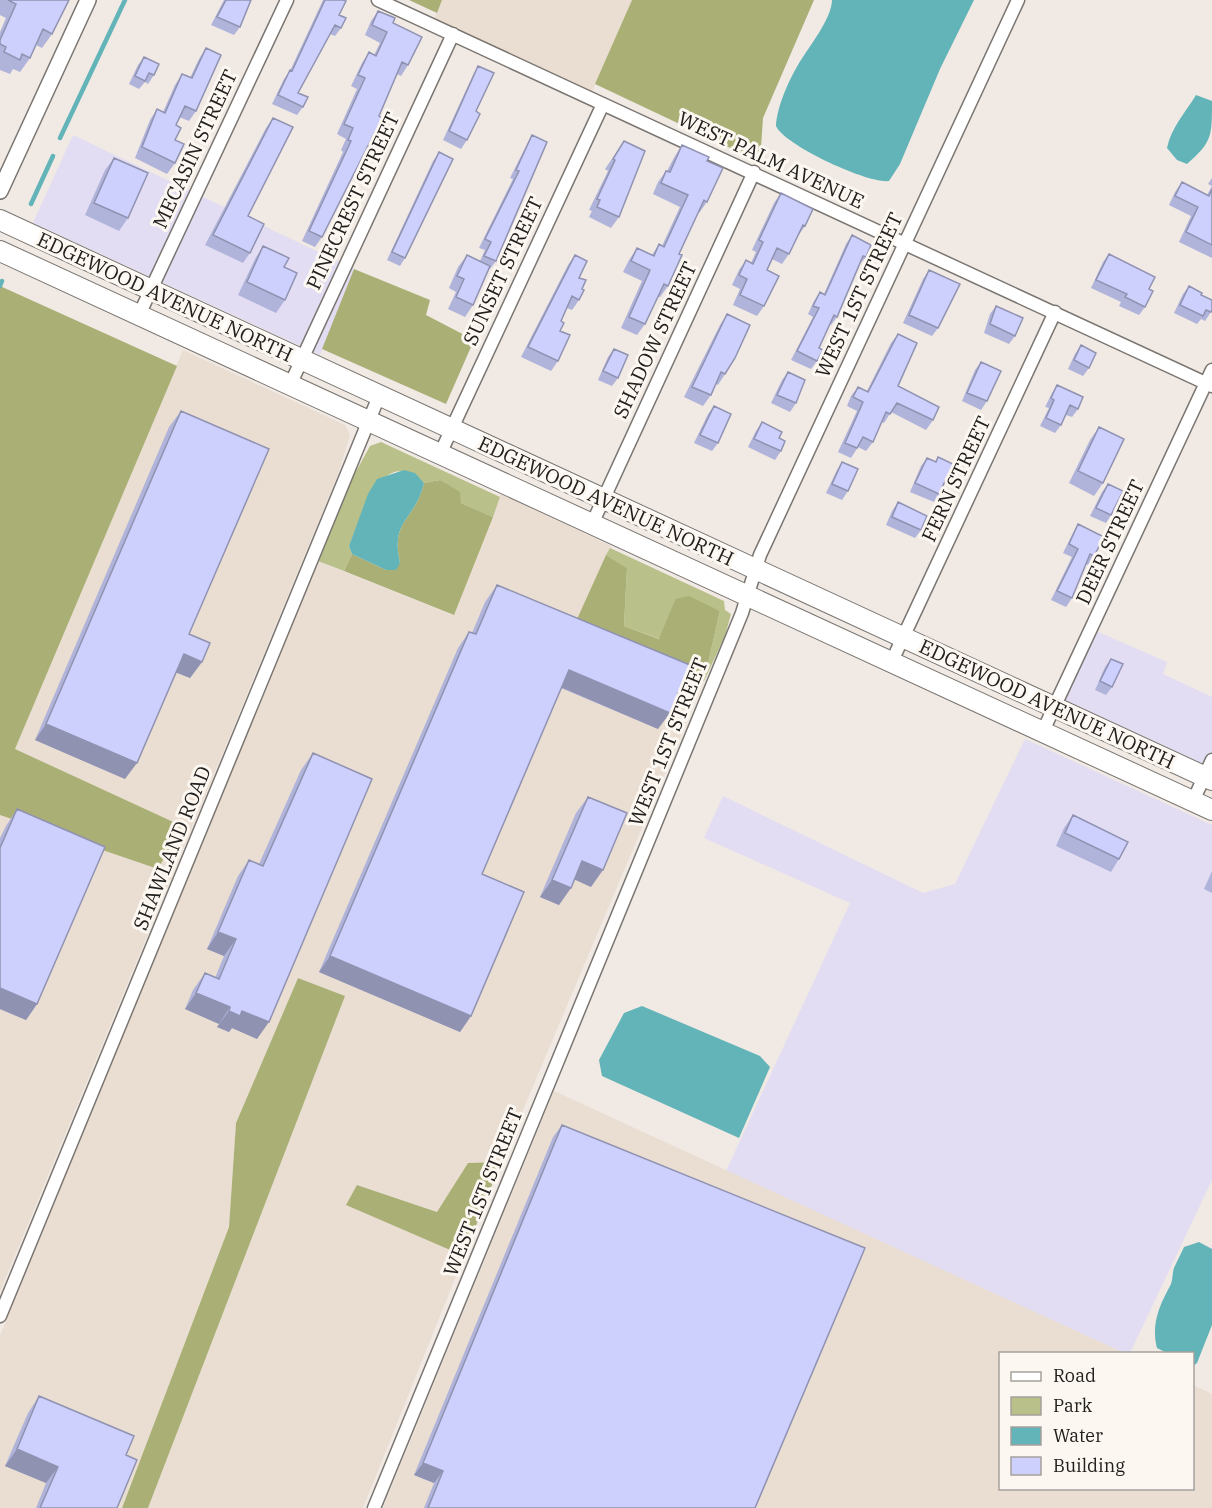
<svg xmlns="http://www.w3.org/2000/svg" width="1212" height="1508" font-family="'IBM Plex Serif',serif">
<rect width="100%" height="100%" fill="#f0e9e4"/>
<!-- commercial -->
<path fill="#e2ddf3" d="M73 135 354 269 320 355 33 223Z
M1087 627 1167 662 1163 674 1212 697V768L1054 695Z
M1025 739 1212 825V1180L1130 1353H1124L726 1171 850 903 704 838 723 796 923 893 955 884Z"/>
<!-- built -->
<path fill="#eaded2" d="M442 0H632L592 92 434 19Z
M183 350 345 425 350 435 338 474 0 1292V815L158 869 181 826 15 749Z
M501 494 611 546 574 628 704 681 501 1162 468 1163 438 1212 358 1185 347 1205 464 1256 363 1508H148L345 996 298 978 236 1123 229 1227 122 1508H0V1336L318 561 453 615Z
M554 1091 1124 1353 1000 1354V1488H1192L1193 1385 1212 1394V1508H383Z"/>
<!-- green -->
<path fill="#bac089" d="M381 442 500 497 493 517 461 503 440 480 424 483C382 442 361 518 349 546L352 554 344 571 318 561 349 484 370 446Z
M610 548 724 601 725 610 731 614 725 636 704 681 720 611 675 599 660 639 624 626 627 568 606 555Z"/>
<!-- forest -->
<path fill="#aab075" d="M409 0H442L437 13Z
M632 0H814L763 118 760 162 595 84Z
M354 269 430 300 426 315 474 340 446 404 322 349Z
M0 286 177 366 15 749 182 826 158 869 0 815Z
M440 480 460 492 461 503 493 517 454 615 344 571 352 554 386 570 400 563C390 519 415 521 424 483Z
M606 555 627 568 624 626 659 639 675 599 689 596 720 611 704 681 573 628Z
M298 978 345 996 148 1508H122L229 1227 236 1123Z
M501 1162 464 1256 346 1205 357 1185 437 1212 468 1163Z"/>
<!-- water -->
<path fill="#63b4b8" d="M832 0H974L940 69 900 164 889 181C868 184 784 145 776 126 777 107 788 82 798 65 807 49 832 19 832 0Z
M1196 95 1212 101C1212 137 1212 142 1187 164L1177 160 1167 148C1171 128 1185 113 1196 95Z
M404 470 415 473 424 483C415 521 390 519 400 563L396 570H386L352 554 349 546 368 494 377 479Z
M642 1006 760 1056 770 1067 739 1138 602 1076 599 1060 624 1013Z
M1199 1242 1212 1249V1325L1197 1363 1193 1366 1192 1354 1167 1353 1157 1348C1151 1325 1159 1306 1170 1286 1173 1281 1172 1274 1174 1268 1177 1261 1181 1254 1184 1247Z"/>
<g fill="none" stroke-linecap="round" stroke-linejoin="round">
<!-- stream -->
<path stroke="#63b4b8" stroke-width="4.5" d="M60 138 125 0
M31 204 53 156
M0 286 2 281"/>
<defs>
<path id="minor" d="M378 0 1212 386
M139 315 287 0
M290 385 453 34
M440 454 603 104
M592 524 754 172
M892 661 1055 312
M1043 731 1212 370
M1193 801 1212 760
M0 1316 379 396
M374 1508 742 613 760 555 1018 0"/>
<path id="tertiary" d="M0 191 88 0"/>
<path id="primary" d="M0 220 1212 780
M0 251 1212 810"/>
</defs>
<!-- minor casing -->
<use href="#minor" stroke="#7a7570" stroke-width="15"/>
<!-- tertiary casing -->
<use href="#tertiary" stroke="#7a7570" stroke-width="18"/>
<!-- primary casing -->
<use href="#primary" stroke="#7a7570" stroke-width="22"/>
<!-- minor -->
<use href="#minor" stroke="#fff" stroke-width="12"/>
<!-- tertiary -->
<use href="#tertiary" stroke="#fff" stroke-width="15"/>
<!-- primary -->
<use href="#primary" stroke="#fff" stroke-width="20"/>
</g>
<!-- wall -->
<path fill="#b0b3da" d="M0 0H69L52 34 42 48 36 45 30 58 20 72 13 69 10 74 0 70V32L6 18 0 15Z
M224 0H251L240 27 234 35 211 25Z
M323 0H343L339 15 341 28 335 36 330 34 298 93 303 107 297 115 272 104 284 79 290 71Z
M378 11 393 23 408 65 401 76 397 74 322 237 315 247 302 241 343 152 341 150 346 139 337 134 357 89 351 86 362 63 369 52 374 55 380 43 365 35 371 21Z
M206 48 196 111 189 121 179 117 176 125 175 163 167 174 135 158 150 120 157 109 163 112 175 85 182 74 190 78 199 59Z
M144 57 154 75 148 84 145 82 139 89 129 84 138 65Z
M478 66 476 111 467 140 461 149 443 140 473 75Z
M273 118 248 216 250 253 243 263 205 245 266 128Z
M532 135 496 261 490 269H489L473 305 465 317 448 309 456 292 449 288 458 267 467 255 480 261 485 250 479 248 513 179 510 178 527 144Z
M624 141 619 217 611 228 589 217 592 211 589 210 608 171 605 169Z
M682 145 707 161V202L699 213H698L679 254 668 286 660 297H658L645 324 637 335 621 328 642 281 623 272 629 260 637 248 652 255 659 244 662 246 680 207 653 194 658 182 666 171H667L675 156Z
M439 152 405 258 400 266 387 260 433 161Z
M114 158 128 218 119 231 85 215 105 170Z
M1212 178V258L1179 242 1191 216 1169 205 1175 192 1182 182 1207 195 1212 186 1208 184Z
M781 193 805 226 798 236 789 254 782 264 772 259 767 270 764 306 757 316 733 305 740 289 732 285 739 270 746 260 751 263 756 252 752 250 774 203Z
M852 235 866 257 859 265 837 317 831 325 830 324 819 348 817 361 811 369 791 360 813 317 808 314 814 301 820 292 824 294 846 244Z
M263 246 284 267 285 300 276 313 238 295 255 259Z
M1109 254 1149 289 1145 307 1139 315 1119 306 1121 302 1091 288 1103 262Z
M575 255 582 289 579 300 572 310 567 308 561 321 558 361 551 371 521 357 568 265Z
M929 270 938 328 932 336 903 323 923 279Z
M1189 286 1201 295 1211 312 1205 321 1201 319 1197 324 1174 313 1183 294Z
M996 306 1015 336 1009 344 984 333 990 314Z
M727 314 725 374 718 385 716 384 711 395 703 406 684 397 720 325Z
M898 334V386L933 420 926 430 891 412 884 423 882 422 873 442 866 451 858 447 851 458 838 452 857 411 847 406 851 396 858 387 867 391 891 343Z
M1081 345 1089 368 1083 376 1068 369 1075 354Z
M614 349 618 378 612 386 598 380 608 357Z
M981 362 987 401 981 410 962 401 975 370Z
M788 372 796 403 790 412 771 403 782 380Z
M1057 385 1078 409 1072 417 1066 415 1061 425 1055 433 1040 426 1049 408 1045 407 1052 393Z
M714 406 718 443 712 451 694 443 708 414Z
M181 411 189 634 202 662 190 678 176 672 125 779 35 740 169 427Z
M762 422 779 438 781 451 775 460 748 447 756 431Z
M1099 427 1103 483 1094 496 1069 483 1090 440Z
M938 457 939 494 934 502 910 492 921 466 927 458 935 462Z
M842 462 848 491 842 500 826 493 837 470Z
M1108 484 1111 515 1106 523 1090 516 1102 492Z
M898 502 921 530 915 538 886 525 892 511Z
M1078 524 1094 556 1088 565 1086 564 1072 598 1066 607 1051 600 1072 557 1063 553 1073 533Z
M497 585 658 729 561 688 482 874 471 1016 460 1032 319 972 458 648 469 632 472 633 485 602Z
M1111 659 1112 687 1106 695 1095 690 1105 667Z
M313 753 257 1039 232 1028 229 1032 217 1027 219 1024 185 1009 193 990 205 973 215 978 224 956 207 949 238 876 249 860 259 864 301 770Z
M588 797 591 887 575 879 559 905 540 897 576 813Z
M17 809 37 1004 26 1020 0 1009V838L6 826Z
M1073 815 1119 859 1111 872 1056 846 1064 828Z
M1212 871V893L1204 889Z
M562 1125 755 1508H424L434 1483 414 1475 553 1137Z
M39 1396 126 1455 117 1508H36L46 1483 5 1466 28 1413Z"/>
<!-- shaded-wall -->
<path fill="#9092b1" d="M184 654 202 662 190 678 172 671Z
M569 670 670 713 658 729 558 686Z
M46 724 137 763 125 779 35 740Z
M582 861 603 870 591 887 571 878Z
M552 880 571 888 559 905 540 897Z
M218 932 236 939 224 956 207 949Z
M330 956 471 1016 460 1032 319 972Z
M0 988 37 1004 26 1020 0 1009Z
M196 993 230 1007 219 1024 185 1009Z
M229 1011H242L269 1022 257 1039 232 1028 229 1032 217 1027Z
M17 1449 58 1467 46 1483 5 1466Z
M423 1463 443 1471 434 1483 414 1475Z"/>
<!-- building -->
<path fill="#cdd0fd" stroke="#9092b1" stroke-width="1.5" d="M8 0H69L52 34 43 29 30 58 22 54 20 60 4 52 6 47 0 44V40L16 4Z
M226 0H251L240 27 217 17Z
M325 0H343L346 1 339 15 346 18 341 28 335 25 298 93 308 97 303 107 278 95 290 70 292 71Z
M378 11 395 18 393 23 422 37 408 65 402 62 379 116 382 118 322 237 309 231 351 141 348 140 353 128 344 124 365 78 358 75 369 52 376 56 387 32 372 25Z
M206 48 221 55 196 111 185 106 176 125 181 128 175 140 184 144 175 163 142 147 157 109 165 113 182 74 192 78Z
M144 57 159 64 154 75 149 73 145 81 135 76Z
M478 66 494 73 476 111 480 114 467 140 449 131Z
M273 118 293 127 248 216 264 224 250 253 213 235Z
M532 135 547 142 496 261 484 256 491 242 485 239 519 171 516 170Z
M624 141 645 151 619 217 597 207 600 200 597 199 615 160 613 159Z
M682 145 709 157 707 161 723 168 707 202 704 200 679 254 682 255 668 286 664 284 645 324 629 317 650 270 631 261 637 248 654 256 659 244 664 247 688 195 661 183 666 171 670 172Z
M439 152 453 159 405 258 392 252Z
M114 158 148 173 128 218 94 203Z
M1182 182 1209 196 1212 189V245L1186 232 1198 207 1175 196Z
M781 193 813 209 805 226 803 225 789 254 777 248 767 270 779 276 764 306 740 295 747 279 739 275 746 260 753 264 763 242 759 240Z
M852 235 871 245 866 257 863 256 837 317 834 315 819 348 823 350 817 361 797 351 819 308 813 306 820 292 825 295Z
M263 246 289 258 284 267 297 273 285 300 247 282Z
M1109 254 1155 277 1149 289 1153 291 1145 307 1125 297 1127 294 1096 280Z
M467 255 490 266 473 305 456 297 464 279 457 276Z
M575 255 587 261 579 278 586 280 582 289 584 290 579 300 572 296 561 321 564 323 560 331 570 335 558 361 528 347Z
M929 270 960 284 938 328 909 315Z
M1189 286 1202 293 1201 295 1212 300V310L1211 312 1206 310 1203 316 1180 305Z
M996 306 1023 318 1015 336 990 324Z
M727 314 750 325 735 358 725 374 721 372 711 395 692 387Z
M898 334 917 343 898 386 939 407 933 420 897 403 890 414 886 412 873 442 863 437 857 448 845 443 863 402 853 397 858 387 868 392Z
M1081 345 1096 353 1089 368 1074 360Z
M614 349 628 355 618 378 603 371Z
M981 362 1001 371 987 401 967 393Z
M788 372 805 380 796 403 777 395Z
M1057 385 1083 397 1078 409 1070 405 1061 425 1046 418 1054 400 1051 398Z
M714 406 731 414 718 443 700 435Z
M181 411 269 449 189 634 210 643 202 662 184 654 137 763 46 724Z
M762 422 782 432 779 438 785 441 781 451 754 439Z
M1099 427 1124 439 1103 483 1078 471Z
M938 457 953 464 939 494 915 483 927 458 936 462Z
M842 462 858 469 848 491 832 484Z
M1108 484 1123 491 1111 515 1096 508Z
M898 502 927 516 921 530 892 517Z
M1078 524 1104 537 1094 556 1090 554 1072 598 1057 591 1078 549 1069 544Z
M497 585 690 665 670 713 569 670 482 874 524 892 471 1016 330 956 469 632 476 634Z
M1111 659 1123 664 1112 687 1100 681Z
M313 753 372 779 269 1022 242 1011 240 1016 229 1011 230 1007 196 993 205 973 219 979 236 939 218 932 249 860 263 866Z
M588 797 627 813 603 870 582 861 571 888 552 880Z
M17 809 105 847 37 1004 0 988V848Z
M1073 815 1128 842 1119 859 1065 833Z
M562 1125 865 1248 755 1508H428L443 1471 423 1463Z
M39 1396 134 1436 126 1455 137 1460 117 1508H40L58 1467 17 1449Z"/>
<g text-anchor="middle" stroke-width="6" stroke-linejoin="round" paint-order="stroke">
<!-- street labels -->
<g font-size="20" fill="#22201e" stroke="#fdf7f1">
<text transform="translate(195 149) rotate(-65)" y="7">MECASIN STREET</text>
<text transform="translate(771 160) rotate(25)" y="7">WEST PALM AVENUE</text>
<text transform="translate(353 201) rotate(-65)" y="7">PINECREST STREET</text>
<text transform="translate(503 271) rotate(-65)" y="7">SUNSET STREET</text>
<text transform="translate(859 295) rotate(-65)" y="7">WEST 1ST STREET</text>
<text transform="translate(165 297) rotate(25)" y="7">EDGEWOOD AVENUE NORTH</text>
<text transform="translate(655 340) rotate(-65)" y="7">SHADOW STREET</text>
<text transform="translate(956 479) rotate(-65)" y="7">FERN STREET</text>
<text transform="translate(606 501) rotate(25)" y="7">EDGEWOOD AVENUE NORTH</text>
<text transform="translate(1110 542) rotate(-65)" y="7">DEER STREET</text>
<text transform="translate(1047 704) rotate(25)" y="7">EDGEWOOD AVENUE NORTH</text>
<text transform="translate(668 742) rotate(-68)" y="7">WEST 1ST STREET</text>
<text transform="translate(172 848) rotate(-68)" y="7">SHAWLAND ROAD</text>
<text transform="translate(483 1192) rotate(-68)" y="7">WEST 1ST STREET</text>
</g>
</g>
<!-- legend -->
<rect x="999" y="1352" width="195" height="138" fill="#fdf7f1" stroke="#a5a19d" stroke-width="1.5"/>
<rect x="1011" y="1372" width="30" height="9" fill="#ffffff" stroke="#a5a19d" stroke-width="1.5"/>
<text x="1053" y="1382" font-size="18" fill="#22201e">Road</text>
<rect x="1011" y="1397" width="30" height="18" fill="#bac089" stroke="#a5a19d" stroke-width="1.5"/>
<text x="1053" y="1412" font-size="18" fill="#22201e">Park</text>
<rect x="1011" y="1427" width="30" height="18" fill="#63b4b8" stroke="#a5a19d" stroke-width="1.5"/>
<text x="1053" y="1442" font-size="18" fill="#22201e">Water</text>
<rect x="1011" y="1457" width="30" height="18" fill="#cdd0fd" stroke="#a5a19d" stroke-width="1.5"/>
<text x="1053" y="1472" font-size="18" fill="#22201e">Building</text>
</svg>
